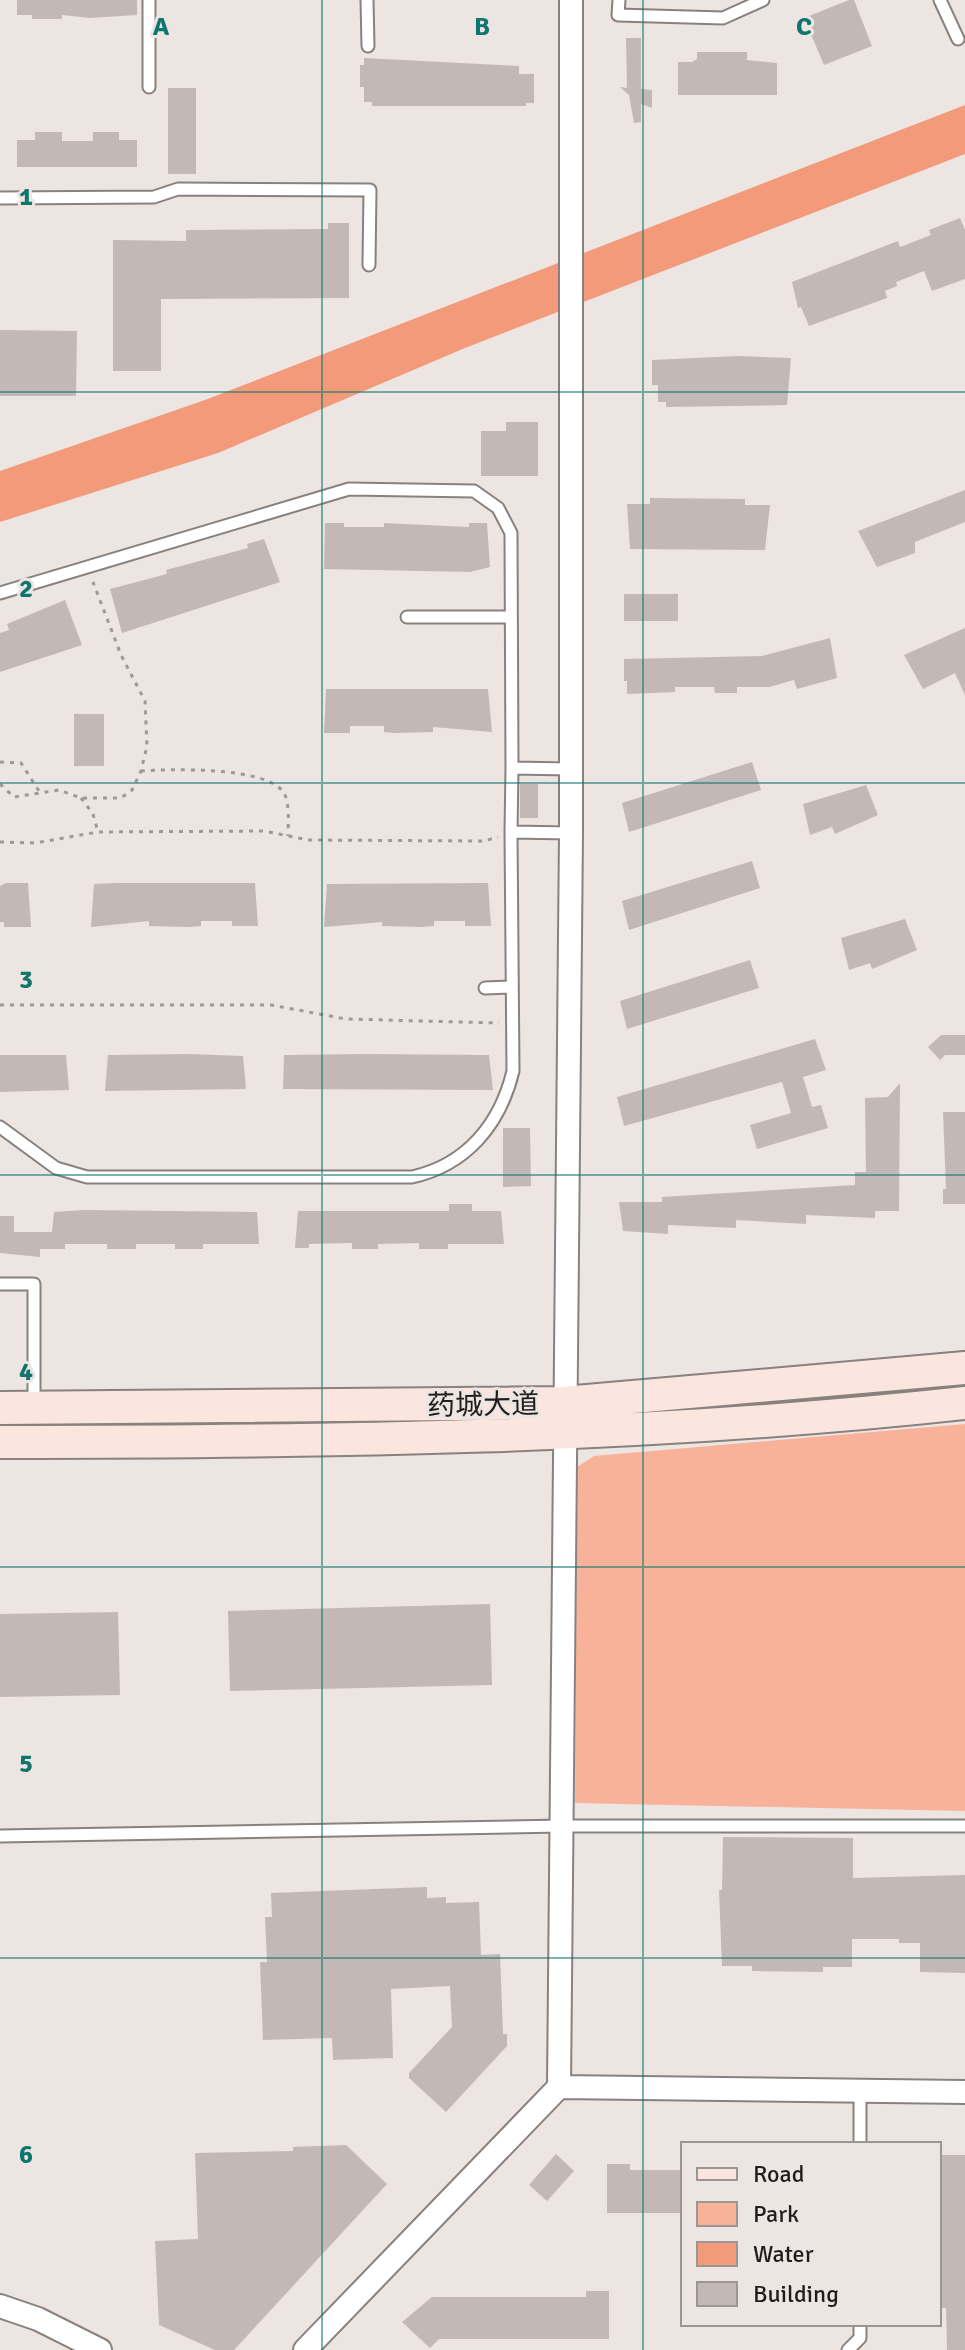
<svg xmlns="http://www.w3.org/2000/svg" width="965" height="2350" font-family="Signika,'Noto Sans SC',sans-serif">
<rect width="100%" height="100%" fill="#ede5e2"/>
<!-- green -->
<path fill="#f7b299" d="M965 1424V1811L575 1803 577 1467 594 1456Z"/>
<!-- water -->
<path fill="#f29a7a" d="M965 105V154L465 348 218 453 0 522V471L205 400Z"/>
<!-- building -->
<path fill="#c2b9b6" d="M17 0H137V15L90 18 62 15V19H32V15H17Z
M849 0H854L872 46 824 65 804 18Z
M626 38H641V89L652 90V108L641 104V122L634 123 629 95 620 87 627 88Z
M697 52H747V60L777 63V95H678V62H692L697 59Z
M364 58 519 66V74H534V103H526V106H372V102H364V87H360V65H364Z
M168 88H196V174H168Z
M35 132H62V141H93V132H119V140H137V167H17V140H35Z
M960 218 965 230V279L932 291 924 271 896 282 897 286 885 291 887 298 809 326 801 307 798 308 792 282 898 241 900 247 931 235 929 230Z
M328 223H349V298L161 299V371H113V240L186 241V230L328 229Z
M0 330 77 331 76 396H0Z
M738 356 791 358 787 405 666 407V402H658V385H652V360Z
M506 422H538V476H481V431H506Z
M965 490V522L915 542V553L877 567 858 531Z
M650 498 745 499V505H770L765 550 630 549 627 504H650Z
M325 523H344V527H384V523L469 527V523H487L490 567 470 572 324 569Z
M264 539 280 582 122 633 110 589 167 574 166 570 248 548 247 544Z
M624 594H678V621H624Z
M65 600 82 645 0 672V633L9 630 7 624Z
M965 628V695L955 673 923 689 904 655Z
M830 638 837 678 797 689 794 680 769 687H737V693H715L714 687H675V692L627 694V681H624V659L762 656Z
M326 689H488L492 732 433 727V732L393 733 384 732V726H350V733H324Z
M74 714H104V766H74Z
M752 762 761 790 629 832 622 803Z
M520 784H538V818H520Z
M866 785 878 815 835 834 832 827 810 835 803 804Z
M752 861 760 888 629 930 622 901Z
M6 883H28L31 927H4V922H0V886Z
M116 883H255L258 926H232V921H201V926L188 927 149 926V921L91 927 94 884Z
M488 883 491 926H465V921H434V926L421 927 382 926V922L324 927 327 884Z
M905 919 917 950 872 969 870 963 849 970 841 938Z
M750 960 759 988 627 1029 620 1001Z
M941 1035H965V1055H945L940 1060 928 1047Z
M815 1039 826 1070 803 1077 812 1107 821 1105 828 1128 757 1149 750 1125 791 1113 782 1082 624 1126 617 1097Z
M188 1054 243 1056 246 1089 105 1091 108 1055Z
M366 1054 489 1055 493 1090 283 1089 284 1055Z
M0 1055H66L69 1090 0 1092Z
M900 1083 899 1211H875V1218L806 1215V1224L736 1220V1228L668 1225V1234L623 1231 619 1202H662V1197L855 1185V1172H866L865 1098 888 1097Z
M943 1112H965V1204H943V1189H946Z
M503 1128H530L531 1186 503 1187Z
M449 1204H472V1211H501L504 1244H448V1249H419V1243L378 1244V1249H352V1243L309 1244V1248H295L298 1211H449Z
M84 1210 257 1212 259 1244H203V1249H175V1244H136V1249H107V1244H65V1249H40V1257L0 1253V1216H14V1232H52L54 1212Z
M490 1604 492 1685 230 1691 228 1611Z
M118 1612 120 1695 0 1697V1614Z
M723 1837 853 1838V1878L965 1875V1973L920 1972V1943H899V1939H852V1967H823V1972L752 1971V1966H722L719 1890H722Z
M427 1887V1898L446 1897V1903L479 1902 481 1955 500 1954 503 2034H507V2046L446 2112 409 2078V2073L452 2027 450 1986 391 1989 393 2058 333 2060 332 2038 263 2040 260 1962H267L265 1917H272L271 1893Z
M346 2145 387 2184 234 2350H215L159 2325 155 2241 198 2239 195 2153 293 2151V2147Z
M556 2154 574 2171 547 2201 529 2185Z
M939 2155H965V2350H947L946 2308H939Z
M607 2164H630V2170H683V2213H607Z
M586 2291H609V2339H439L430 2348 402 2322 432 2297H586Z"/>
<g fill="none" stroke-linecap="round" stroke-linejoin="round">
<defs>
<path id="lane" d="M149 0V87
M367 0 368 46
M619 0 618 15 723 18 763 0
M940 0 958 39
M0 198 154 197 178 189 370 190 369 265
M0 593 349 489 474 491 498 508 511 533 512 768
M407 617H511
M571 769 512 768 511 832 571 833
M485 988 512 987
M0 1127 56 1168 87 1177H412C466 1165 500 1125 513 1071L511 832
M0 1284H34V1407
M0 1836 562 1826H965
M860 2091V2144
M848 2350 860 2338V2324"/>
<path id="street" d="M571 0V833L559 2087 965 2092
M0 2306 38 2319 100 2350
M305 2350 559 2087"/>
<path id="secondary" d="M0 1408 564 1403 965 1368
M0 1442C322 1442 644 1438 965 1403"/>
</defs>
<!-- lane casing -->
<use href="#lane" stroke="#88817e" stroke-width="15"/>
<!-- street casing -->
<use href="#street" stroke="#88817e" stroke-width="26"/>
<!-- secondary casing -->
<use href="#secondary" stroke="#88817e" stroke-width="36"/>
<!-- path -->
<path stroke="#9e9896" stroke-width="3" stroke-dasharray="4 6" stroke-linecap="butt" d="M0 762 21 763 39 791
M141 771C170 769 267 766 284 793 290 803 288 824 288 836
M0 784 14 797 59 790 81 798H121L132 790 141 771 147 746 145 701 121 655 93 582
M81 798 93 814 98 832
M0 842 35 843 98 832 264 831 308 840 484 841 498 837
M0 1005H271L346 1019 499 1023"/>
<!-- lane -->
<use href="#lane" stroke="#fff" stroke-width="11"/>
<!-- street -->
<use href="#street" stroke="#fff" stroke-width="22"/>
<!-- secondary -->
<use href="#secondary" stroke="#fbe6df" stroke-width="32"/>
</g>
<!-- grid -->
<path fill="none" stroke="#0f766e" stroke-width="2" stroke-opacity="0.55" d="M322 0V2350M643 0V2350M0 392H965M0 783H965M0 1175H965M0 1567H965M0 1958H965"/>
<g text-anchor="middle" stroke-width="6" stroke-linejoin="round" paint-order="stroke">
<!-- street labels -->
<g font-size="28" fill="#201d1c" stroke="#ede5e2">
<text transform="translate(483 1404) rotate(-1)" y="10">药城大道</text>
</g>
</g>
<g font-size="26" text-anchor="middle" font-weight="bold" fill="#0f766e" stroke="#ede5e2" stroke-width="6" stroke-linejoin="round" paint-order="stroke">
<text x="161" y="35">A</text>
<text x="482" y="35">B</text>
<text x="804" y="35">C</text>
<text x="26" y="205">1</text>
<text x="26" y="597">2</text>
<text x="26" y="988">3</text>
<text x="26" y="1380">4</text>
<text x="26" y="1772">5</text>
<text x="26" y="2163">6</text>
</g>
<!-- legend -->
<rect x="681" y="2142" width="260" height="184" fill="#ede5e2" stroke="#9b9593" stroke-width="2"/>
<rect x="697" y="2168" width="40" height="12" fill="#fbe6df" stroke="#9b9593" stroke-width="2"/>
<text x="753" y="2182" font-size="24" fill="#201d1c">Road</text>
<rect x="697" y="2202" width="40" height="24" fill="#f7b299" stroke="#9b9593" stroke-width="2"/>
<text x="753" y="2222" font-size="24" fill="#201d1c">Park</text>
<rect x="697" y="2242" width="40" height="24" fill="#f29a7a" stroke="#9b9593" stroke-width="2"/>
<text x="753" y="2262" font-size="24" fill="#201d1c">Water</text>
<rect x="697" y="2282" width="40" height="24" fill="#c2b9b6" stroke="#9b9593" stroke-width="2"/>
<text x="753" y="2302" font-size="24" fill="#201d1c">Building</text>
</svg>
